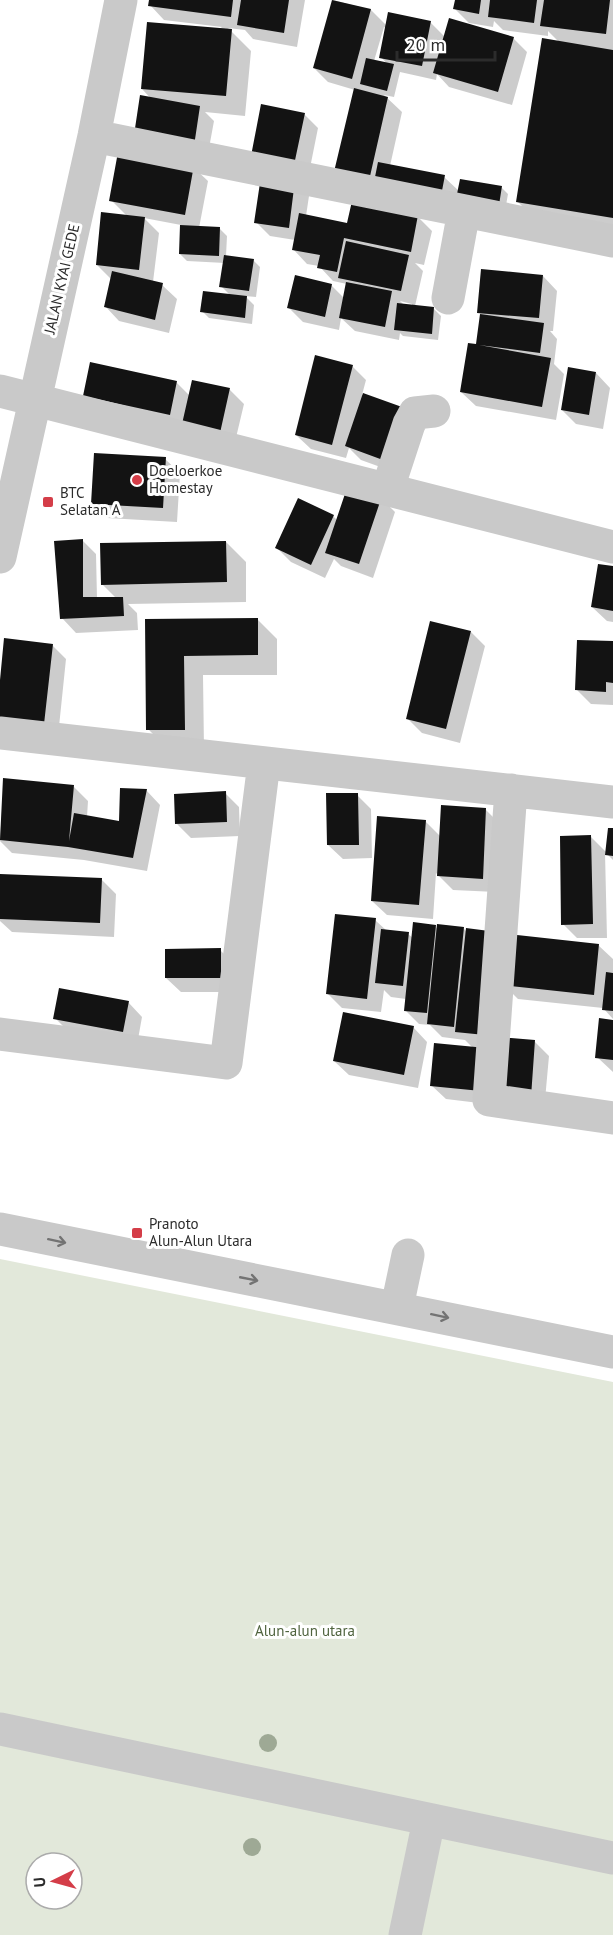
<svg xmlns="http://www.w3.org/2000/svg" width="613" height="1935" font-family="'PT Sans',sans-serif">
<rect width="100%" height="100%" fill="#fff"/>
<!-- green -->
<path fill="#e2e8da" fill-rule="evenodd" d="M0 1259 613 1382V1935H0ZM36 1863H72V1899H36Z"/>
<!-- shadow -->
<path fill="#0003" fill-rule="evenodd" d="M151 0H305L297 47 253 39 245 30 228 28 251 51 245 116 205 112 214 121 207 159 142 89 222 27 164 20 150 5Z
M333 0 371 10 387 26 430 22 445 37 513 38 527 52 512 105 449 87 437 74 436 80 400 72 394 97 384 95 402 112 390 166 444 177 459 191 501 187 508 194 505 211 349 190 355 90 328 82 314 68ZM384 27 386 28 381 57 388 65 374 61Z
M456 0H613V237L541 225 517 201 560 43 548 31V36L503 30 494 21 493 27 469 23 455 9Z
M304 114 318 128 308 178 267 170Z
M193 167 208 181 199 228 220 229 227 236 226 256 253 260 260 267 256 297 245 296 254 305 252 324 209 318 202 311 231 296 221 286 225 263 187 261 180 254 181 225 144 218 159 233 153 282 162 285 177 299 169 333 119 321 105 306 111 279 97 265 128 217 111 200Z
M262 177 309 196 306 216 349 225 417 216 432 231 424 265 415 263 423 271 415 306 434 309 441 316 438 340 403 336 400 333 399 340 355 331 341 318 339 330 303 322 289 308 331 285 344 298 347 284 333 281 319 266 307 264 293 249 295 240 270 236 256 222ZM400 301 412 304V306L404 305Z
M543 276 557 291 553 331H550L557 339 554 364 564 374 556 420 476 406 461 392 477 346 481 315 479 312Z
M352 366 366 380 362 395 401 408 397 473 361 460 349 448 346 458 311 449 296 435Z
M596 373 610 388 603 429 576 424 562 410Z
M193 381 230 390 244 404 234 446 85 396 176 382 190 396Z
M165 459 180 473 177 522 107 518 92 504Z
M381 498 395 512 373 578 341 566 334 559 325 578 291 562 277 548 333 516 338 521Z
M82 540 96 554 97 598H116L102 584 226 542 246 562V602L128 604 137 613 138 630 76 633 62 618Z
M613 568V622L607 621 592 607Z
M257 619 277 639V675H203L204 749H168L148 729 147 620Z
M471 632 485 646 460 743 422 733 408 719Z
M613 643V705L591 704 577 690Z
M52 645 66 659 57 746 0 694Z
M4 779 74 787 88 801 87 817 120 822 146 790 160 805 147 871 84 860 12 853 0 841Z
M225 793 239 807 240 836 191 838 177 824Z
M357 795 371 809 372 858 343 859 328 845Z
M486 810 500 824 496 892 453 890 436 873 433 919 387 915 372 901 425 821 441 837Z
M613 830V860L605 852 607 938H577L563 924 591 837 607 853Z
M0 875 101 879 116 894 114 937 12 932 0 921Z
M375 920 387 931 408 934 413 938 435 926 438 930 464 929 467 932 598 945 613 959V1019L603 1008 518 999 506 987 500 1038 535 1042 549 1056 544 1111 446 1099 431 1085 473 1048 465 1040 442 1037 430 1025 419 1024 405 1010 406 999 391 997 384 990 381 1012 342 1008 328 994Z
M220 950 234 964V992H181L166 978Z
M128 1002 142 1017 137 1045 69 1032 55 1018Z
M613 1021V1072L597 1057Z
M413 1027 427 1042 418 1088 349 1075 334 1061Z"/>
<!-- building -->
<path fill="#131313" d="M149 0H233L231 17 148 6Z
M241 0H289L284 33 237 25Z
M332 0 371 9 352 79 313 68Z
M455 0H481L479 14 453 9Z
M490 0H537L534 23 488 17Z
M544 0H610L606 34 540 26Z
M388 12 431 21 422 66 379 58Z
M449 18 514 37 498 92 433 73Z
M147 22 232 29 226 96 141 89Z
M542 38 613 50V218L516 202Z
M366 58 394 64 387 91 360 84Z
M354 88 388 97 368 185 333 176Z
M140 95 200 106 194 146 134 135Z
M261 104 305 113 294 165 251 156Z
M118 152 194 165 185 215 109 201Z
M378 162 445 175 441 196 374 182Z
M261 176 295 180 289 228 254 223Z
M460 179 502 186 499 205 456 199Z
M352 201 418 215 411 252 344 238 337 272 317 268 320 255 292 250 299 213 347 223Z
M101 212 145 217 139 270 96 265Z
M180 225 220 227 219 256 179 254Z
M346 241 409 255 401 291 338 278Z
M224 255 254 259 249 291 219 287Z
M481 269 543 275 539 318 477 313Z
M112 271 163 283 155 320 104 307Z
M295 275 332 284 325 317 287 308Z
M346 282 392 291 385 327 339 318Z
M203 291 247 296 245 318 200 312Z
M397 303 434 307 432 334 394 330Z
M480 314 544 323 540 353 479 345 551 358 542 407 460 392 468 343 476 344Z
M315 355 353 365 332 445 295 435Z
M90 362 177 381 170 415 83 396Z
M568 367 596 372 589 415 561 410Z
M192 380 230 388 220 433 182 424Z
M363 393 402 407 383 460 345 446Z
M94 453 166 457 163 508 91 504Z
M348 485 382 496 359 564 325 553Z
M298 498 334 515 311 565 275 548Z
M83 539V597H123L124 616 60 619 54 541Z
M226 541 227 582 101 585 100 543Z
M598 564 613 566V611L591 607Z
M258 618V655L184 656 185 730H146L145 619Z
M430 621 471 631 446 729 406 719Z
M4 638 53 644 43 733 0 728V680Z
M577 640 613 641V683L606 682V692L575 690Z
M3 778 74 785 69 841 74 813 119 821 120 788 147 789 133 858 68 847 0 840Z
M226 791 227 822 175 824 174 794Z
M326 793H358L359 845H327Z
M441 805 486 808 483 879 437 876Z
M377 816 426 820 419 905 371 901Z
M608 828H613V856L605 855Z
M591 835 593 924 561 925 560 836Z
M0 874 102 878 100 923 0 919Z
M335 914 376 918 367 999 326 994Z
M413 922 436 925 427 1013 404 1011Z
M437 924 464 927 454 1027 427 1024Z
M466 928 497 932 485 1035 455 1032Z
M381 929 409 932 403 986 375 983Z
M508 934 599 944 594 995 502 985Z
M221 948V978H165V949Z
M606 972 613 973V1011L602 1010Z
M59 988 129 1001 123 1032 53 1019Z
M343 1012 414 1026 404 1075 333 1061Z
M599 1018 613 1020V1060L595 1058Z
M500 1037 535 1040 531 1097 495 1095Z
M434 1043 486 1048 481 1091 430 1086Z"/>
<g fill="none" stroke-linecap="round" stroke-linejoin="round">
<!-- minor -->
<path stroke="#c9c9c9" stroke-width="33" d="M94 136 613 241
M448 298 464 211
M0 391 613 547
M388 488 409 424 415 413 434 411
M0 557 94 136 121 0
M0 733 613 802
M511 790 489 1100 613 1118
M0 1034 226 1063 264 763
M0 1229 613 1352
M397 1307 408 1255
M0 1729 613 1858
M405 1935 429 1820"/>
</g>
<!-- trees -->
<g fill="#9ea995">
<circle cx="268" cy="1743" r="9"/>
<circle cx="252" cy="1847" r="9"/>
</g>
<!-- one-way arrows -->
<defs><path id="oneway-shaft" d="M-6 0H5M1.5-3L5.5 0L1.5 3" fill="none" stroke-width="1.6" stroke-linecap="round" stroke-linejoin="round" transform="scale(1.5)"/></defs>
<g stroke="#737373">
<use href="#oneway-shaft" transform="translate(57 1241) rotate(12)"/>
<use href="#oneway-shaft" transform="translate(249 1279) rotate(11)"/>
<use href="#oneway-shaft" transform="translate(440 1316) rotate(12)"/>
</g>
<!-- markers -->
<g fill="#d43d48" stroke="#fff" stroke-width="2">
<circle cx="137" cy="480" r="6"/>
<rect x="42" y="496" width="12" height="12" rx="3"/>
<rect x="131" y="1227" width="12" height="12" rx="3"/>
</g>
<g text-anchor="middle" stroke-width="6" stroke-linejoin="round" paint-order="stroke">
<!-- street labels -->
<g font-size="15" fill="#2c2c2c" stroke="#fff">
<text transform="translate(62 279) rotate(-77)" y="5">JALAN KYAI GEDE</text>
</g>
<!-- poi labels -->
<g font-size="15" fill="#2c2c2c" stroke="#fff" text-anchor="start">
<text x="149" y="476">Doeloerkoe<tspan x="149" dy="17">Homestay</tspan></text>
<text x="60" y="498">BTC<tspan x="60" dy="17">Selatan A</tspan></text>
<text x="149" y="1229">Pranoto<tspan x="149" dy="17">Alun-Alun Utara</tspan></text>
</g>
<!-- park labels -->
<g font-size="15" fill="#4f633e" stroke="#fff">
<text x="305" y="1636">Alun-alun utara</text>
</g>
</g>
<!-- north arrow -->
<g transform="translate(54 1881) rotate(265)"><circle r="28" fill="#ffffff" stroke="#ababab" stroke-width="1.5"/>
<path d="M0-4.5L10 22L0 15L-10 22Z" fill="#d43d48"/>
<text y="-9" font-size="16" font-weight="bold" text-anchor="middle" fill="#2c2c2c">U</text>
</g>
<!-- scale -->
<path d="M397 51v9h98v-9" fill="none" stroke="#2c2c2c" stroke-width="3"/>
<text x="406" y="51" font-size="18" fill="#2c2c2c" stroke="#ffffff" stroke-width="4.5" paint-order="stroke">20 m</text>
</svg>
